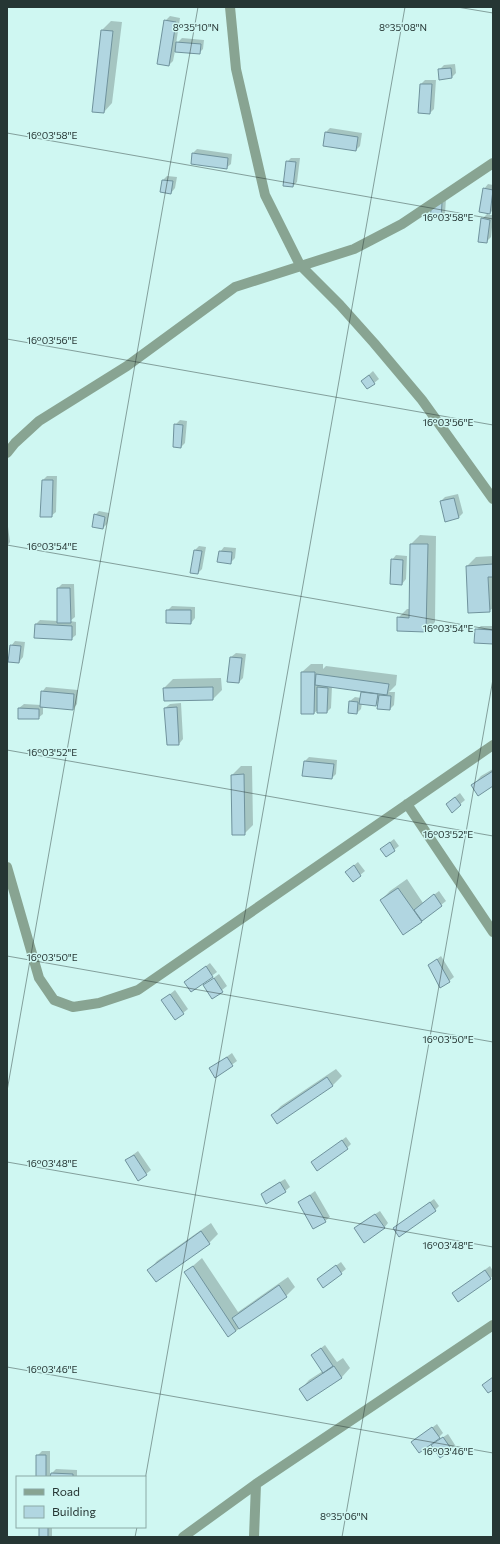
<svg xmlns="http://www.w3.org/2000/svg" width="500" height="1544" font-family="Commissioner,sans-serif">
<rect width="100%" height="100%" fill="#cff7f2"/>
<!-- shadow -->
<path fill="#0003" d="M170 16 180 18 176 44 182 38 204 40 203 49 199 53 175 51 173 61 169 65 165 21Z
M111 21 122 22 112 103 104 112 93 111 102 30Z
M455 64 456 73 451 78 439 70 444 65Z
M425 80H436L434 109 430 113 421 84Z
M330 128 362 133 360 146 356 150 326 132Z
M197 149 232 154 231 164 226 168 193 153Z
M291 158H300L297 182 293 186 287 162Z
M167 176 177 177 175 188 171 193 161 191 163 180Z
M488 184 493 185V210L488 215H493V218L491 237 486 242 482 219 488 213 484 189Z
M437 198 446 199 445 214 440 218Z
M373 371 379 379 368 388 362 381Z
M180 420 187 421 185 443 181 447 175 425Z
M47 476H57L56 512 51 516 43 480Z
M458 494 463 513 458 518 441 501 445 497Z
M99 511 109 513 107 524 103 528 95 515Z
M7 519 10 542 7 546Z
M420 535 436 536 435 622 426 631 398 618 407 609H410L411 544Z
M199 546 206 547 202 569 198 573 194 551Z
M224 547 236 548 235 558 230 563 220 552Z
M396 555 407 556 406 579 402 584 392 560Z
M493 556V608L489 611 467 566 476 557Z
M62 584H74L75 617 70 621 76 622V635L71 639 36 624 40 620 58 621V588Z
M172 606 195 607V618L191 623 167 611Z
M481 626H493V643L476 630Z
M15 641 25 642 23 657 19 662 11 646Z
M236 653 246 654 243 678 239 682 228 681 231 657Z
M311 664H323V669L326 666 397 675 396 685 389 692H395L394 705 390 709 379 702 375 705 362 703 361 709 357 713 349 712 350 701 355 697 361 698 364 691 332 686 331 708 327 712 318 710 314 713H302V672Z
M221 678 222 690 213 699 164 688 173 679Z
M46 687 78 690 77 704 73 709 43 706V714L38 718 19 708 24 704 41 705 42 692Z
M181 703 183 739 179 744 165 708 170 704Z
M309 757 337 760 336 774 332 778 305 761Z
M241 766H252L253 825 244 834 232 775Z
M493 769V785H473L481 776Z
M460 793 465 800 452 811 451 800Z
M394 839 399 846 386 856 381 849Z
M358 862 365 871 353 881 346 872Z
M407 879 423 903 439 891 446 901 421 921 381 900 390 891Z
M441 956 454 977 449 981 429 965Z
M210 963 217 972 191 991 185 982Z
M219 974 227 986 212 998 204 985Z
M175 990 188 1009 183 1013 163 1000Z
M232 1053 237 1061 216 1076 211 1068Z
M336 1069 342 1076 333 1085 277 1123 272 1115 281 1106Z
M346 1137 351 1144 347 1148 312 1163Z
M138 1151 151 1170 146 1174 126 1160Z
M285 1179 290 1187 285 1191 267 1202 262 1194 266 1190Z
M315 1191 330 1217 325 1221 299 1203Z
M434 1199 439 1206 435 1210 394 1228Z
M380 1211 388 1223 384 1228 360 1224Z
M211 1223 218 1234 209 1243 156 1281 149 1270 157 1261Z
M202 1258 238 1312 288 1277 295 1287 286 1296 236 1331 186 1272Z
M341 1262 346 1269 341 1273 323 1275Z
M490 1266 493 1271V1276L458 1301 453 1293Z
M325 1345 337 1362 343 1358 350 1368 342 1377 307 1400 301 1389 309 1380 323 1371 312 1355Z
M437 1424 443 1433 439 1437 413 1442Z
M448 1434 455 1445 451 1449 437 1441Z
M42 1451H50V1475L56 1469 77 1470V1477H51V1475L50 1477H37V1456Z
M40 1527H52V1537H40Z"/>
<!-- building -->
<path fill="#b1d6e1" stroke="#70939d" d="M164 20 176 22 169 66 157 64Z
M101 30 113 31 104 113 92 112Z
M176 42 201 44 200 54 175 52Z
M451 68 452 78 439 80 438 69Z
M420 84H432L430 114 418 113Z
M325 132 358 137 356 151 323 146Z
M192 153 228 158 227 169 191 164Z
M286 161 296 162 293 187 283 186Z
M162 180 173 181 171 194 160 192Z
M483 188 493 190 490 214 479 212Z
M432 202 442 203 441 219 430 218Z
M481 218 490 220 487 243 478 242Z
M369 375 375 384 367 389 361 381Z
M174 424 183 425 181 448 173 447Z
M42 480H53L52 517H40Z
M454 498 459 518 445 522 440 501Z
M94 514 105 517 103 529 92 527Z
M410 544H428L426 632 397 631V617L409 618Z
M194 550 202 551 198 574 190 573Z
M219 551 232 552 231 564 217 562Z
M391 559 403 560 402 585 390 584Z
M493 564V577H488L490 612 468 613 466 566Z
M57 588H70L71 623H57Z
M166 610H191V624L166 623Z
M35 624 72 626V640L34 638Z
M475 629 493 630V644L474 643Z
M10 645 21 646 19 663 8 662Z
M230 657 242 658 239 683 227 682Z
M301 672H315L314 714H301Z
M316 674 389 684 387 695 315 685Z
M213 687V700L164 701 163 688Z
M317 687 328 688 327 713H317Z
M41 691 74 694 73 710 40 707Z
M361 692 378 694 376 706 359 704Z
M379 695 391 696 390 710 377 709Z
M349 701 358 702 357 714 348 713Z
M177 707 179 745H167L164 708Z
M18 708 39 709V719H18Z
M304 761 334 764 332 779 302 776Z
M493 771V786L478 796 471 785Z
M244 774 245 835H232L231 775Z
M455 797 461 805 452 813 446 804Z
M390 842 395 851 386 857 380 849Z
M354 865 361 876 353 882 345 872Z
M398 888 422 922 403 935 380 900Z
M434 894 442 906 422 921 414 910Z
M437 959 450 982 440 988 428 965Z
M206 966 213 977 191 992 184 982Z
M214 978 223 992 212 999 203 985Z
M170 994 184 1014 175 1020 161 1000Z
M227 1057 233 1066 215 1078 209 1068Z
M327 1077 333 1086 277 1124 271 1115Z
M342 1140 348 1149 317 1171 311 1162Z
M134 1155 147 1175 138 1181 125 1160Z
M280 1182 286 1192 266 1204 261 1194Z
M310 1195 326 1222 313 1229 298 1202Z
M430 1202 436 1211 399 1237 393 1228Z
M375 1214 385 1228 364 1243 354 1228Z
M201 1231 210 1244 156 1282 147 1270Z
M336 1265 342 1274 323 1288 317 1279Z
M193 1266 236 1331 228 1337 184 1272Z
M485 1270 491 1279 458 1302 452 1293Z
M279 1285 287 1297 239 1329 232 1318Z
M321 1348 333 1366 323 1373 311 1355Z
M334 1366 342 1378 307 1401 299 1389Z
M493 1377V1390L488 1393 482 1385Z
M432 1427 440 1438 419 1453 411 1442Z
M443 1437 452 1450 440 1458 431 1445Z
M36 1455H46V1477H36Z
M51 1473 73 1474V1477H50Z
M39 1527H48V1537H39Z"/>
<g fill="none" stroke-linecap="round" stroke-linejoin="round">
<!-- minor -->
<path stroke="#88a492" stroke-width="10" d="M230 7 236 69 265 195 300 265 340 305 374 343 422 400 493 499
M7 453 15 443 39 421 127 366 235 287 354 249 402 224 493 163
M407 804 493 932
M7 867 39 978 54 1000 73 1007 99 1003 138 990 493 745
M183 1537 256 1484 493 1325
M254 1537 256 1484"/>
</g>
<!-- ticks -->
<path fill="none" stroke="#263634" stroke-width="1" stroke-opacity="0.45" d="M457 7 493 13M7 133 493 219M7 339 493 425M7 545 493 630M7 750 493 836M7 956 493 1042M7 1091 198 7M7 1162 493 1247M7 1367 493 1453M145 1480 405 7M135 1537 137 1527M342 1537 493 679"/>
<g font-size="10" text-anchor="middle" fill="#263634" stroke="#cff7f2" stroke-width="3" stroke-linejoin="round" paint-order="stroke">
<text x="196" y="31">8°35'10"N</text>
<text x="403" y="31">8°35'08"N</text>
<text x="52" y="139">16°03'58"E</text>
<text x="448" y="221">16°03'58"E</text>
<text x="52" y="344">16°03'56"E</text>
<text x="448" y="426">16°03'56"E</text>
<text x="52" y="550">16°03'54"E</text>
<text x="448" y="632">16°03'54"E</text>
<text x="52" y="756">16°03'52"E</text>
<text x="448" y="838">16°03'52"E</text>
<text x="52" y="961">16°03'50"E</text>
<text x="448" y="1043">16°03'50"E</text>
<text x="52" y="1167">16°03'48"E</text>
<text x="448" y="1249">16°03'48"E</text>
<text x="52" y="1373">16°03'46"E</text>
<text x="448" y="1455">16°03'46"E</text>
<text x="344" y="1520">8°35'06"N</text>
</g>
<!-- border -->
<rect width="500" height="1544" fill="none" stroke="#263634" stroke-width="16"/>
<!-- legend -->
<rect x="16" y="1476" width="130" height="52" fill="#cff7f2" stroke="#8baaa6"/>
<rect x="24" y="1489" width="20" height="6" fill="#88a492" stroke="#8baaa6"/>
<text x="52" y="1496" font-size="12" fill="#263634">Road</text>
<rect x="24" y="1506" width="20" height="12" fill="#b1d6e1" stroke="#8baaa6"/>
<text x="52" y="1516" font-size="12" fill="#263634">Building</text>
</svg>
